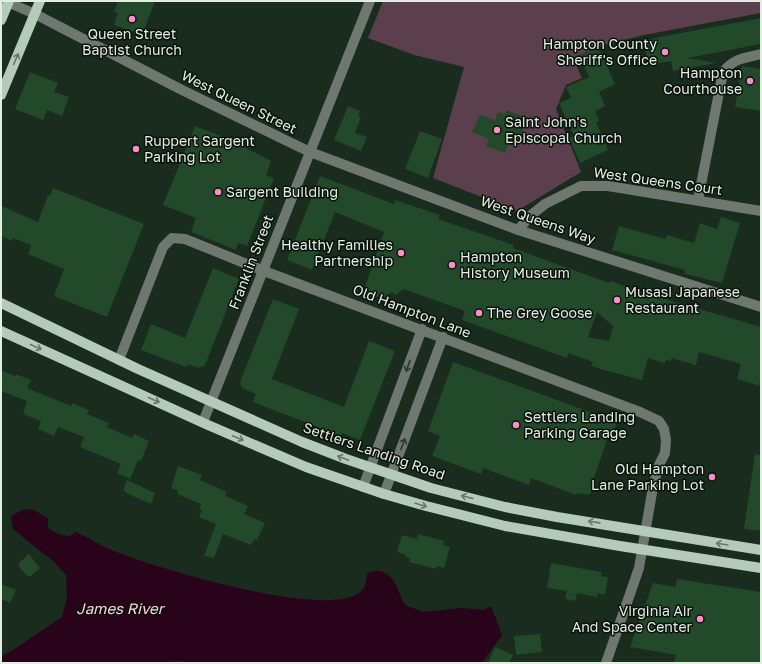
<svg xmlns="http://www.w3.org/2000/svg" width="762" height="664" font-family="'Golos Text',sans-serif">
<rect width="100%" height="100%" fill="#192c1d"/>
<!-- green -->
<path fill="#5c3f4d" d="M383 1H761V13L644 35 603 45 573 58 582 78 566 85 556 109 581 172 517 211 433 178 464 67 414 55 368 38Z"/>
<!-- water -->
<path fill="#29031a" d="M32 509 48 518V528L60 535 70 536 76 532C89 538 101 546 114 551 156 568 324 619 359 593 366 588 366 581 367 574 376 567 388 572 394 581 398 587 401 598 405 605L423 612 462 608 483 610 491 606 502 635 482 663H193L178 661 161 663H1V656L13 650 62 617 67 598 66 575 54 562 13 529 11 516 22 510Z"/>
<!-- building -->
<path fill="#21492a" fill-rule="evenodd" d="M118 1H155L142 35 114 25 118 13 114 12Z
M761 18V44L688 58 716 63 673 71 671 61 648 65 644 40Z
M598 46 615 84 599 92 605 106 595 111 599 121 596 122 608 150 580 163 569 138 574 136 559 103 571 98 566 87 589 77 579 55Z
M742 66 761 69V111L735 107Z
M30 72 58 83 54 92 69 97 62 116 47 110 43 120 15 109Z
M348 106 360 111 358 116 361 117 355 133 367 137 361 151 334 140Z
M506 110 527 118 516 147 508 144 505 153 486 146 489 139 472 132 480 115 495 120 498 112 505 114Z
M195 126 229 139 271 161 266 175 274 178 247 246 238 243 236 250 191 232 196 218 163 205Z
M420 131 442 139 428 178 405 169Z
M320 176 394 204 395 200 440 215 438 219 514 245 513 248 609 283 610 281 665 299 761 327V379L759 386 737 379 741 364 699 352 696 365 672 358 671 361 666 360 665 363 648 358 642 380 600 369V368L591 366 593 362 568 353 567 358 462 320 465 311 404 289 395 295 392 292 382 299 369 293 370 292 364 290 384 232 335 212 312 270 287 260ZM597 312 613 326 609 341 588 337Z
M53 188 144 224 107 317 54 296 64 269 28 254 31 245 13 238 12 241 1 236V206L38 222 48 195 50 196Z
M721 217 740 223 722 283 685 274V270L612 250 619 226 665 239 667 235 694 243 700 223 717 229Z
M213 268 239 279 205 365 198 368 188 364 186 367 141 350 151 324 185 338Z
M273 299 299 309 272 379 344 407 369 341 395 351 360 440 342 433 341 436 253 402 256 394 242 388 240 382Z
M453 362 617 422 613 433 610 432 593 480 596 481 591 493 588 495 577 493 576 495 531 478 529 485 483 468 481 474 432 456 440 436 428 431Z
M1 370 15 376 16 374 31 380 27 388 71 406 72 403 89 410 87 414 109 423 107 427 132 438 134 434 149 441 141 461 138 460 130 479 117 473 121 464 80 447 84 437 58 427 54 436 38 429 41 421 23 414 27 401 1 391Z
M755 454 761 455V531L744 529Z
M178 466 202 475 200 480 227 492 225 496 248 506 244 514 265 523 257 540 254 539 251 545 223 534 214 558 204 556 216 524 199 517 202 510 199 509 201 504 177 494 178 491 171 488Z
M127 480 155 493 151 504 126 493V492L123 491Z
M418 534 444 541 443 545 450 547 444 568 437 566 436 569 409 562 410 558 406 557V555L397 552 402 535 417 539Z
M29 554 40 568 31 576H27L19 567V563Z
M551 563 602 572 601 576 608 577 605 595 598 593 597 597 577 593 575 601 565 599 567 591 547 588Z
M677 579 761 592V663H674L676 655 630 647 653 583 676 587Z
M1 584 16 590 10 603 1 599Z
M540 634 542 652 516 655 514 636Z
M495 647 513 655 509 663H488Z"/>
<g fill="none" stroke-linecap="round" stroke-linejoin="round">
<!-- minor -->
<path stroke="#6e7870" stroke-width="10" d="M5 1 35 14 182 90 310 152 518 230 761 307
M698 200 723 72C734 58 745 58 761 54
M518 230 530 216 545 204 581 186H608L761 211
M119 360 163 247 172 238 185 239 264 271 640 412 659 421 664 429 666 440 665 453 659 465 653 487 639 568 606 663
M203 422 370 1
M363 487 422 329
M384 494 443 337"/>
<!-- major -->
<path stroke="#b6cab9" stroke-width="10" d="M1 20 9 1
M1 95 40 1
M1 303 138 369 302 442 346 459 431 488 505 507 557 517 761 550
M1 331 208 425 306 467 384 494 426 506 505 526 620 546 761 568"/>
</g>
<!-- one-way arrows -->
<defs><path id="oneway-shaft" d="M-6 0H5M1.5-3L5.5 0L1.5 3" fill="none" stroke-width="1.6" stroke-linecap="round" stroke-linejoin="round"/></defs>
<g stroke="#69776b">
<use href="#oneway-shaft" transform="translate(16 59) rotate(-67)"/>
<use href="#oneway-shaft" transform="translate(36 347) rotate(25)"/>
<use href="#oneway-shaft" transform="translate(154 400) rotate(24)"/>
<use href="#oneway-shaft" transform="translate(238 438) rotate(23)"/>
<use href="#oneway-shaft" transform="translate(343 458) rotate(-159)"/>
<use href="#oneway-shaft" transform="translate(467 497) rotate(-165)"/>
<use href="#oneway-shaft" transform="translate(421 505) rotate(16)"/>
<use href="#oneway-shaft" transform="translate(594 522) rotate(-172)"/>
<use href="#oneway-shaft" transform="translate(722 544) rotate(-171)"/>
</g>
<g stroke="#2d362e">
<use href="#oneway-shaft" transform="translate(408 366) rotate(110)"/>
<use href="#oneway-shaft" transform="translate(403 444) rotate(-69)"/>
</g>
<!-- markers -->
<g fill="#fa8fc6" stroke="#0a120b" stroke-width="1.5">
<circle cx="132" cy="19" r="4"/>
<circle cx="665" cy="52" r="4"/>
<circle cx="750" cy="81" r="4"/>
<circle cx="497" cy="130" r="4"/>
<circle cx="136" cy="149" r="4"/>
<circle cx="218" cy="192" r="4"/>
<circle cx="401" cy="253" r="4"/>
<circle cx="452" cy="265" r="4"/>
<circle cx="617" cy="300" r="4"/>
<circle cx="479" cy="313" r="4"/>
<circle cx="516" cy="425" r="4"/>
<circle cx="712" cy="477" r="4"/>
<circle cx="700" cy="619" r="4"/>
</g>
<g text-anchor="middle" stroke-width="3" stroke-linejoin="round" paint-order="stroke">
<!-- poi labels -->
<g font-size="14" fill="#e2eee3" stroke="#0a120b" text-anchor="start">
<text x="132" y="39" text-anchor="middle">Queen Street<tspan x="132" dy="16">Baptist Church</tspan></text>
<text x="657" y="49" text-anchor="end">Hampton County<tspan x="657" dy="16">Sheriff's Office</tspan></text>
<text x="742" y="78" text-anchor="end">Hampton<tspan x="742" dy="16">Courthouse</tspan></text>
<text x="505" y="127">Saint John's<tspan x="505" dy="16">Episcopal Church</tspan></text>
<text x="144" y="146">Ruppert Sargent<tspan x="144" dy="16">Parking Lot</tspan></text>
<text x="226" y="197">Sargent Building</text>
<text x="393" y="250" text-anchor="end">Healthy Families<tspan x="393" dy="16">Partnership</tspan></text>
<text x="460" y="262">Hampton<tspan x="460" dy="16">History Museum</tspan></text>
<text x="625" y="297">Musasi Japanese<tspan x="625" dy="16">Restaurant</tspan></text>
<text x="487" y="318">The Grey Goose</text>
<text x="524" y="422">Settlers Landing<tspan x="524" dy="16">Parking Garage</tspan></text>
<text x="704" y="474" text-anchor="end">Old Hampton<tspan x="704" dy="16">Lane Parking Lot</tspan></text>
<text x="692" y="616" text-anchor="end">Virginia Air<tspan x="692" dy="16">And Space Center</tspan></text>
</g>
<!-- street labels -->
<g font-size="14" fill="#e2eee3" stroke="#0a120b">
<text transform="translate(239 102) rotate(26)" y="5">West Queen Street</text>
<text transform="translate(658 181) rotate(8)" y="5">West Queens Court</text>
<text transform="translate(538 220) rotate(19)" y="5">West Queens Way</text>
<text transform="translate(251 262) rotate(-69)" y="5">Franklin Street</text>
<text transform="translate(412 311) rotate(21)" y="5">Old Hampton Lane</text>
<text transform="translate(374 451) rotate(19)" y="5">Settlers Landing Road</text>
</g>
<!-- water labels -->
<g font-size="15" font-style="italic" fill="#ffcfe5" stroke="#0a120b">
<text x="120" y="614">James River</text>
</g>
</g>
<!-- border -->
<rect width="762" height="664" fill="none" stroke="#e2eee3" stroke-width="4"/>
</svg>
